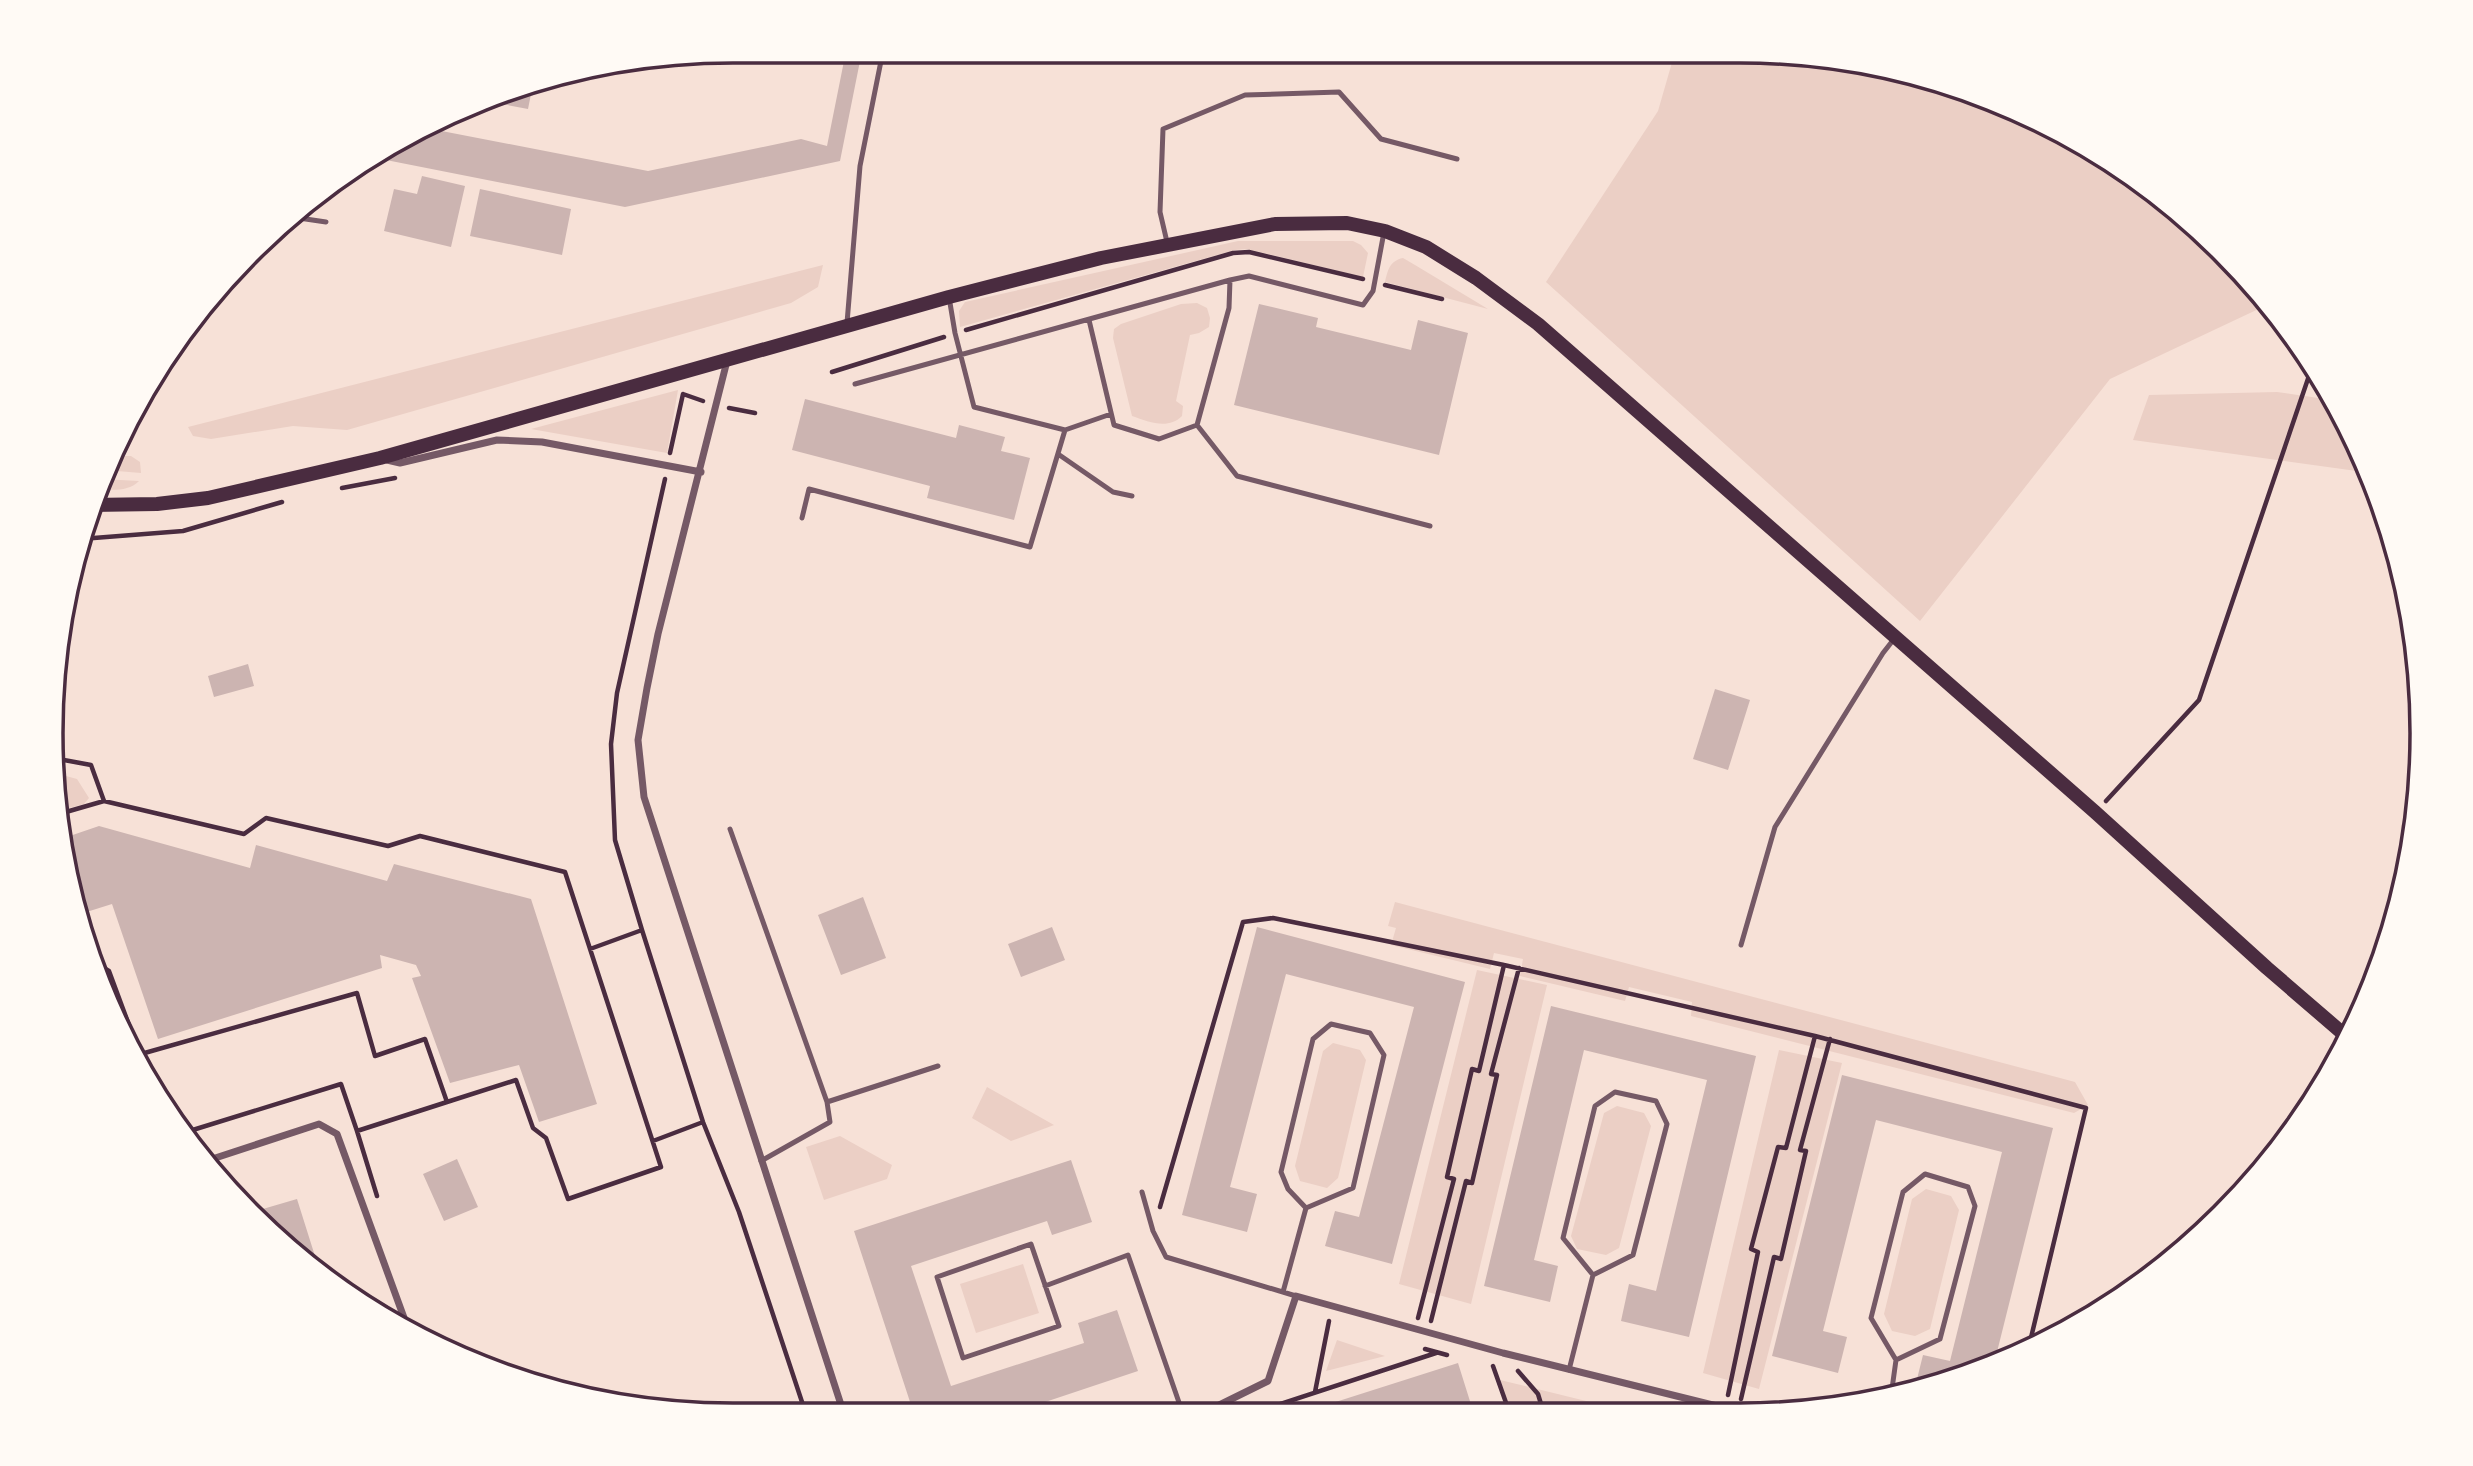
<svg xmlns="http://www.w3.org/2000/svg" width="2473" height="1466" font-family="'Source Sans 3',sans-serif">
<rect width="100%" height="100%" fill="#f7e1d7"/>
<!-- green -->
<path fill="#ebcfc5" d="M1675 52H1785L1960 87 2119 166 2223 251 2267 305 2110 379 1920 621 1546 282 1658 111Z
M1238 241H1353L1361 245 1368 253 1363 277 1247 249 1235 250 960 327 959 311 965 302Z
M1403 258 1415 265 1488 309 1385 282C1388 269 1390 261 1403 258Z
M823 265 818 287 791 303 347 430 293 426 211 439 193 436 188 427Z
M1197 303 1207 308 1210 318 1209 327 1199 333 1190 335 1176 401 1183 406 1182 416C1168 430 1149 422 1132 416L1113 338 1114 329 1121 324 1181 304Z
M678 390 667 453 531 429Z
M2277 392 2332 400 2371 473 2133 440 2149 395Z
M120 456H131L140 462 141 473 105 470 110 459Z
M101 479 139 481C128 492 112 490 97 489Z
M55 773 77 779 89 798 84 804 58 811Z
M2415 811 2409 866 2399 900 2401 825Z
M1395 902 2075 1082 2088 1105 2074 1113 1691 1016 1692 1002 1629 987 1625 1001 1520 976 1523 959 1494 953 1490 969 1391 945 1396 928 1388 926Z
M1477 970 1547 985 1471 1304 1399 1284Z
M1333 1043 1360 1050 1366 1060 1338 1178 1327 1188 1300 1181 1295 1166 1323 1051Z
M1779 1050 1842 1063 1759 1389 1703 1373Z
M987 1087 1054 1125 1011 1141 972 1118Z
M1617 1106 1644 1113 1651 1126 1619 1248 1606 1255 1577 1249 1571 1236 1604 1113Z
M840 1136 892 1165 887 1179 824 1200 806 1147Z
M1926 1189 1951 1196 1959 1210 1930 1329 1915 1336 1892 1331 1884 1314 1912 1199Z
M1023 1264 1039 1313 976 1333 960 1284Z
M1337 1340 1385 1356 1326 1371Z
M1500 1380 1639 1414H1511Z"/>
<!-- building -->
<path fill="#ccb4b1" d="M846 51H862L840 161 625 207 381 159 383 151 421 127 648 171 801 139 827 146Z
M533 84 528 109 481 100 514 87Z
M422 176 465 186 451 247 384 231 394 189 417 194Z
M480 189 571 209 562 255 470 236Z
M1259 304 1318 318 1316 327 1411 350 1418 320 1468 333 1439 455 1234 405Z
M805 399 956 438 959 425 1005 437 1001 451 1030 458 1014 520 927 498 930 486 792 450Z
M248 664 254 686 214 697 208 676Z
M1715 689 1750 700 1728 770 1693 759Z
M99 826 250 868 256 845 387 881 394 864 531 899 597 1104 539 1122 519 1065 450 1083 412 978 421 976 416 965 380 955 382 968 158 1039 112 904 77 915 64 866 61 839Z
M863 897 886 958 841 975 818 915Z
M1052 927 1065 960 1021 977 1008 944Z
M1257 927 1465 982 1392 1264 1325 1246 1335 1211 1359 1217 1414 1007 1286 974 1230 1187 1257 1194 1247 1232 1182 1215Z
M1551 1006 1756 1056 1689 1337 1621 1321 1629 1284 1656 1291 1707 1080 1584 1050 1534 1260 1558 1266 1550 1302 1484 1286Z
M1842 1075 2053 1128 1995 1360 1918 1392 1914 1391 1923 1355 1950 1361 2002 1152 1876 1120 1823 1331 1847 1337 1838 1373 1772 1356Z
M457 1159 478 1207 444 1221 423 1174Z
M1071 1160 1092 1222 1052 1235 1047 1221 911 1266 951 1386 1084 1343 1078 1323 1117 1310 1138 1371 1009 1414H914L854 1231Z
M297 1199 320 1272 259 1222 256 1211Z
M1458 1363 1474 1414H1301V1413Z"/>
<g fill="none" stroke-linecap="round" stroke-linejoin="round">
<!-- path -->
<path stroke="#4a2c40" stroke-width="4.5" d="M1385 285 1442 299
M966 330 1233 253 1249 252 1363 279
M832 372 944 337
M729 408 755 413
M670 453 683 394 703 401
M342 488 395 478
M81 539 183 531 282 502
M53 758 91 765 104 801
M2106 801 2199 700 2313 364
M59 814 104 801 244 834 266 818 388 846 420 836 565 872 661 1167 568 1199 546 1138 533 1128 516 1080 447 1102 425 1039 375 1056 357 993 141 1054
M642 930 615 840 611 744 617 693 665 479
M590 949 642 930 703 1122 739 1212 806 1414
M92 961 109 971 136 1044
M357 1131 377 1196
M183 1133 341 1084 357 1131 447 1102
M653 1141 703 1122
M1160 1207 1243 922 1273 918 1504 965 1815 1036 2086 1108 2029 1346
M1418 1318 1454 1179 1447 1177 1472 1069 1479 1071 1504 965
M1431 1321 1466 1181 1472 1183 1497 1075 1491 1074 1519 968
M1425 1349 1447 1355
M1493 1366 1510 1414
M1518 1371 1538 1394 1544 1414
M1315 1392 1329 1321
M1728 1395 1758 1252 1751 1249 1778 1147 1786 1148 1815 1036
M1741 1399 1774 1257 1781 1259 1806 1151 1800 1150 1830 1039
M1250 1414 1436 1353"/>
<!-- service -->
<path stroke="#755966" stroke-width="5" d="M292 217 326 222
M1167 242 1160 212 1163 129 1245 95 1339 92 1381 139 1457 159
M1230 280 1229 308 1197 425 1237 476 1430 526
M1089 320 1114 425 1159 439 1197 425
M847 323 860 166 883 51
M855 384 1230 280 1249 276 1363 305 1373 291 1384 232
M1065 430 1111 414
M1058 454 1113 492 1132 496
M802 518 809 489 1030 547 1065 430 974 407 955 333 949 297
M730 829 827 1102
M1741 945 1775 827 1883 653 1894 639
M1331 1024 1370 1033 1384 1055 1353 1188 1306 1208 1288 1189 1281 1172 1313 1039Z
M761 1161 830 1122 827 1102 938 1066
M1925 1174 1968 1187 1975 1206 1940 1339 1896 1360 1871 1318 1903 1192Z
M1142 1192 1153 1231 1166 1257 1296 1296
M1031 1244 1059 1326 963 1358 937 1277Z
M1045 1286 1128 1255 1183 1414
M1283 1292 1306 1208
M1569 1370 1593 1275 1633 1255 1667 1124 1656 1101 1615 1092 1595 1106 1563 1238 1593 1275
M1891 1396 1896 1360"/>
<!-- minor -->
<path stroke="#755966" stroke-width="7" d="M727 361 658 634 647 688 638 740 644 797 844 1414
M387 460 400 463 497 440 542 442 701 472
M203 1162 319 1124 337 1134 407 1326
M1201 1414 1268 1381 1296 1296 1503 1353 1749 1414"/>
<!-- secondary -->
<path stroke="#4a2c40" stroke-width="14" d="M91 505 157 504 208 498 380 458 949 297 1101 258 1275 224 1347 223 1385 231 1426 247 1476 278 1538 324 2095 812 2267 968 2347 1037"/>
</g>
<!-- crop -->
<path d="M0 0H2473V1466H0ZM733 63H1740A670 670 0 0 1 2410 733V733A670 670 0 0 1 1740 1403H733A670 670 0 0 1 63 733V733A670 670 0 0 1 733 63Z" fill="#fffaf5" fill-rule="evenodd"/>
<path fill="none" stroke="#4a2c40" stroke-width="3.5" d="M733 63H1740A670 670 0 0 1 2410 733V733A670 670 0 0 1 1740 1403H733A670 670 0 0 1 63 733V733A670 670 0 0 1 733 63Z"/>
</svg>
